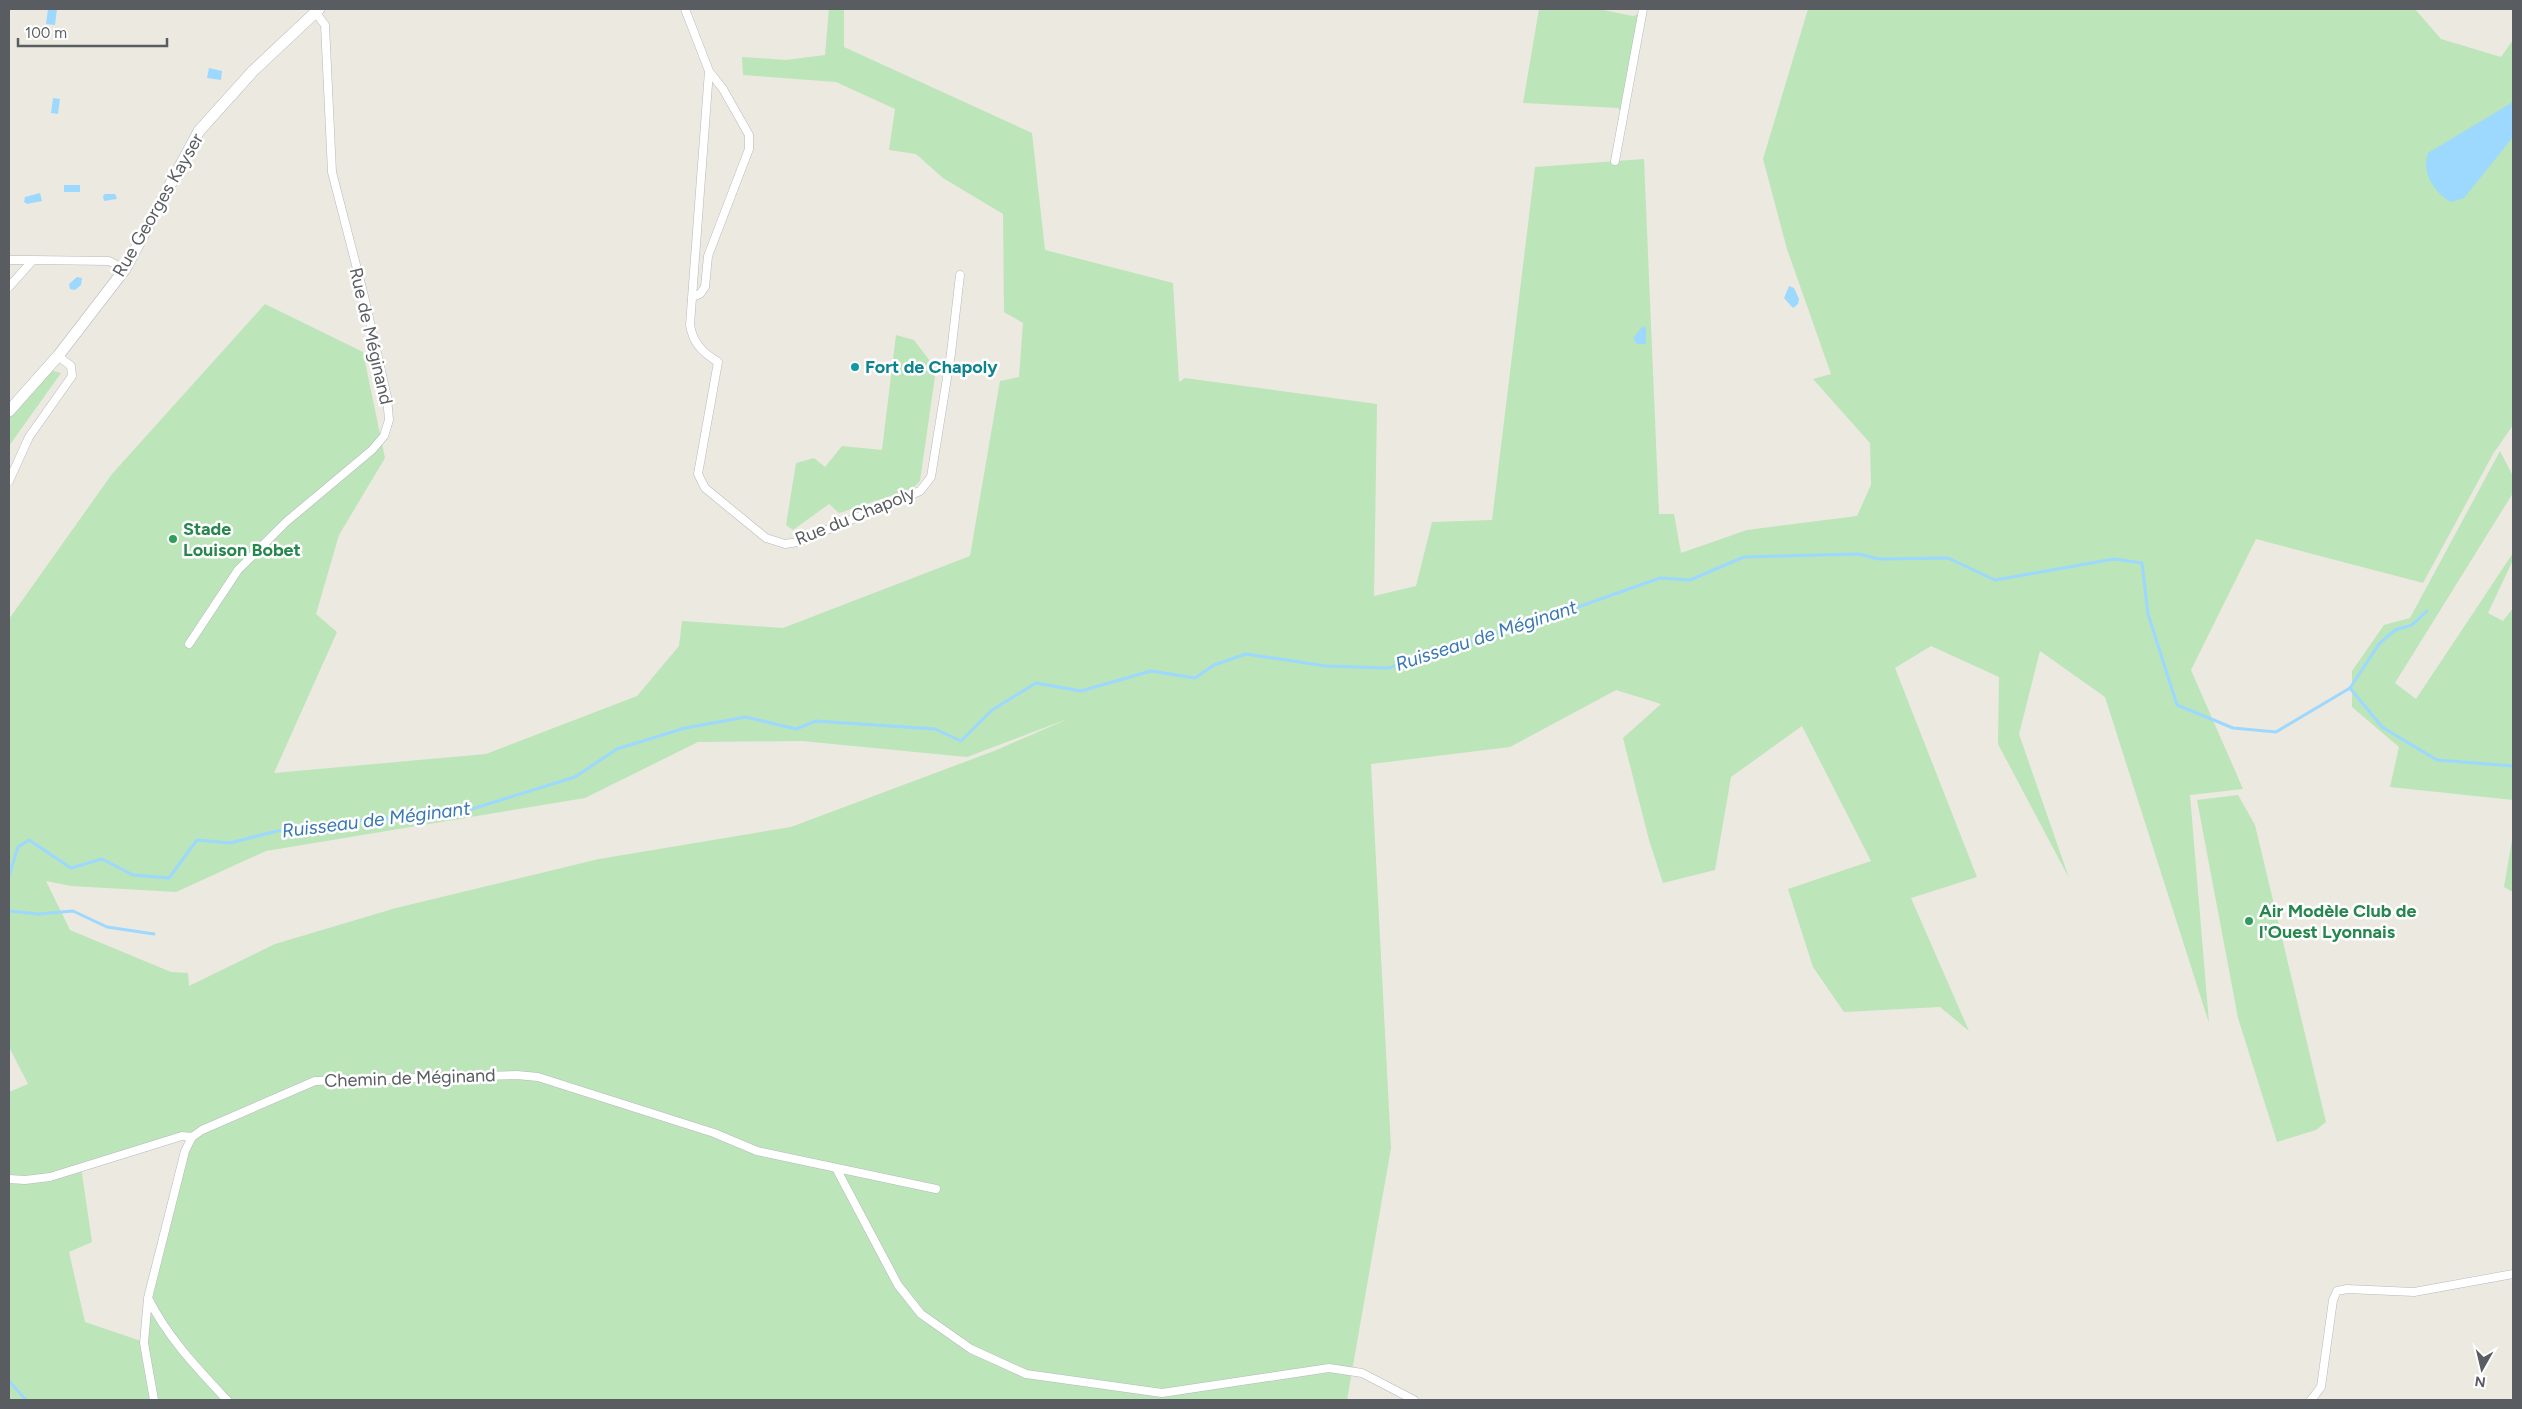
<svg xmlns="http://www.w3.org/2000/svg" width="2522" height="1409" font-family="Figtree,sans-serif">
<rect width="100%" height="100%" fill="#ece9e0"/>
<!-- green -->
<path fill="#bce5ba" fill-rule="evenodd" d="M829 9H844V47L1032 133 1045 250 1173 283 1179 382 1185 378 1377 404 1374 596 1416 586 1432 522 1492 520 1535 167 1644 159 1659 514H1674L1681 553 1747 530 1857 516 1871 485 1870 443 1813 379 1831 374 1787 249 1763 159 1808 9H2415L2441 39 2501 57 2513 40V425L2493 454 2423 583 2256 539 2191 670 2243 789 2190 795 2209 1023 2105 697 2040 651 2019 734 2069 878 1998 744 1999 677 1931 646 1895 668 1977 877 1911 898 1969 1031 1940 1007 1844 1012 1813 967 1788 889 1871 861 1802 726 1731 777 1715 870 1663 883 1649 840 1623 738 1661 704 1616 690 1510 747 1371 764 1391 1148 1347 1400H9V1092L28 1084 9 1047V619L112 474 265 304 363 352 385 458 339 535 316 614 337 632 274 773 486 754 637 696 679 646 682 621 783 628 970 556 1000 381 1019 377 1023 323 1004 312 1003 214 943 178 916 154 889 150 895 109 836 82 743 75 742 57 786 60 825 55ZM1070 718 994 751 791 827 599 859 396 908 275 944 189 986 188 973 171 972 70 930 46 881 71 886 176 892 266 851 585 798 698 742 802 741 967 757ZM192 1137 148 1298 144 1342 85 1322 69 1252 92 1242 81 1167Z
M1539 9H1598L1633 16 1642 13 1623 115 1618 108 1523 103Z
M896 335 914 340 936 369 920 481 912 489 839 513 829 504 793 530 786 525 796 463 814 458 825 467 842 446 882 450Z
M47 369 61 373 9 446V412Z
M2500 451 2513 476V493L2395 683 2416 699 2513 553V560L2488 613 2503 621 2513 608V800L2390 787 2399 747 2352 707V671L2384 625 2410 618Z
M2238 795 2255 825 2326 1122 2316 1130 2277 1142 2238 1018 2197 800Z
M2513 834V892L2504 887Z"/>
<!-- water -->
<path fill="#9dd8ff" d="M48 9H57L55 25 46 24Z
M209 68 222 71 221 80 207 78Z
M53 98 60 99 58 114 51 113Z
M2513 102V137L2464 198 2451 202C2434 192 2421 173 2428 153Z
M64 185H80V192H64Z
M40 193 42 201 27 204 24 202 25 197Z
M105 194H115L117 199 104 201 103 196Z
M77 277 82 278 81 285 75 290 70 289 69 284Z
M1789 286 1794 288 1799 299 1798 304 1793 308 1784 298Z
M1643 326 1646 328V344H1637L1633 338Z"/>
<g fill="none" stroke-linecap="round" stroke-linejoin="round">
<!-- stream -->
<path stroke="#9dd8ff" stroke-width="3" d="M2350 688 2379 644 2395 630 2412 625 2427 611
M9 876 18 847 29 840 71 868 102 859 133 875 169 878 197 840 230 843 277 831 367 820 459 813 575 777 617 749 685 728 746 717 796 729 816 721 935 729 961 741 992 710 1036 683 1081 691 1151 671 1195 678 1214 665 1246 654 1326 666 1388 668 1558 614 1660 578 1690 580 1744 557 1858 554 1879 559 1948 558 1995 580 2114 559 2142 563 2148 614 2177 705 2233 728 2276 732 2350 688 2382 727 2437 760 2513 766
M9 911 39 914 73 911 107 927 154 934
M9 1381 26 1400"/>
<defs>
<path id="street" d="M685 9 709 71 723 89 749 135V149L708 256 705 287 700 294 692 297
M709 71 690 325C693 343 702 352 718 362L698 474 705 488 766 538 785 544 798 542 920 491 931 477 951 353 960 275
M1615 161 1643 9
M9 260H33
M9 287 33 260 109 261 125 269
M9 481 29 437 72 376 71 366 58 356
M189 644 238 570 286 522 372 450 384 436 389 420 387 397 363 292 332 172 325 25 316 13
M837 1170 898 1285 921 1314 971 1349 1026 1374 1162 1393 1329 1368 1362 1373 1414 1400
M9 1179 25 1180 50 1177 182 1136 192 1137
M148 1298C168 1338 197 1368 227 1400
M154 1400 144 1343 148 1298 185 1151 192 1137 202 1130 315 1081 517 1075 538 1077 714 1133 757 1151 936 1189
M2311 1400 2321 1387 2333 1300 2337 1291 2347 1289 2414 1292 2513 1274"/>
<path id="secondary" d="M9 411 58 356 125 269 199 131 253 71 319 9"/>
</defs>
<!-- street casing -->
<use href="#street" stroke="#b6b8bd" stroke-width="9"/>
<!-- secondary casing -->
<use href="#secondary" stroke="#b4b8bd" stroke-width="12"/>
<!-- street -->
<use href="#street" stroke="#fff" stroke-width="8"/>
<!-- secondary -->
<use href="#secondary" stroke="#fff" stroke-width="11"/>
</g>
<!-- markers -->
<circle fill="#0f9aa8" stroke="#fff" stroke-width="2" cx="855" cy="367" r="5"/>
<g fill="#2e9e5b" stroke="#fff" stroke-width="2">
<circle cx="173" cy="539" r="5"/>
<circle cx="2249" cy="921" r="5"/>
</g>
<g text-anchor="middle" stroke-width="5" stroke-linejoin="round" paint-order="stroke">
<!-- street labels -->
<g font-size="18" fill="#595d61" stroke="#fff">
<text transform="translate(158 205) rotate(-60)" y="6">Rue Georges Kayser</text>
<text transform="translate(371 336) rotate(77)" y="6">Rue de Méginand</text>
<text transform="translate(855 516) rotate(-22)" y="6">Rue du Chapoly</text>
<text transform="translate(410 1078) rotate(-2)" y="6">Chemin de Méginand</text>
</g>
<!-- culture labels -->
<g font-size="18" font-weight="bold" fill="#0d838f" stroke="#fff" text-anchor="start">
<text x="865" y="373">Fort de Chapoly</text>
</g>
<!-- leisure labels -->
<g font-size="18" font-weight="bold" fill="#27864d" stroke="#fff" text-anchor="start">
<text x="183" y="535">Stade<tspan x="183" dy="21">Louison Bobet</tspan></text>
<text x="2259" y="917">Air Modèle Club de<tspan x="2259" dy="21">l'Ouest Lyonnais</tspan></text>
</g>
<!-- water labels -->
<g font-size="19" font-style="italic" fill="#3878b4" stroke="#fff">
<text transform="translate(1486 635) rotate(-18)" y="7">Ruisseau de Méginant</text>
<text transform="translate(376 819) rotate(-7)" y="7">Ruisseau de Méginant</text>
</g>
</g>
<!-- border -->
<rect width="2522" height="1409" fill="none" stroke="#595d61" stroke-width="20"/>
<!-- north arrow -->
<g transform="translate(2482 1369) rotate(188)" stroke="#ffffff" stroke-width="4" paint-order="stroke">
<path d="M0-4L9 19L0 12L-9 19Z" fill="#595d61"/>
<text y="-8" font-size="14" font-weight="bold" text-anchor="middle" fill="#595d61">N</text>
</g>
<!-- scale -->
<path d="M18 38v8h149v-8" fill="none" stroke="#595d61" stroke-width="2.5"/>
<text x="25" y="38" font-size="15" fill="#595d61" stroke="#ffffff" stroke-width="4" paint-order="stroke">100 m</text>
</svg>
